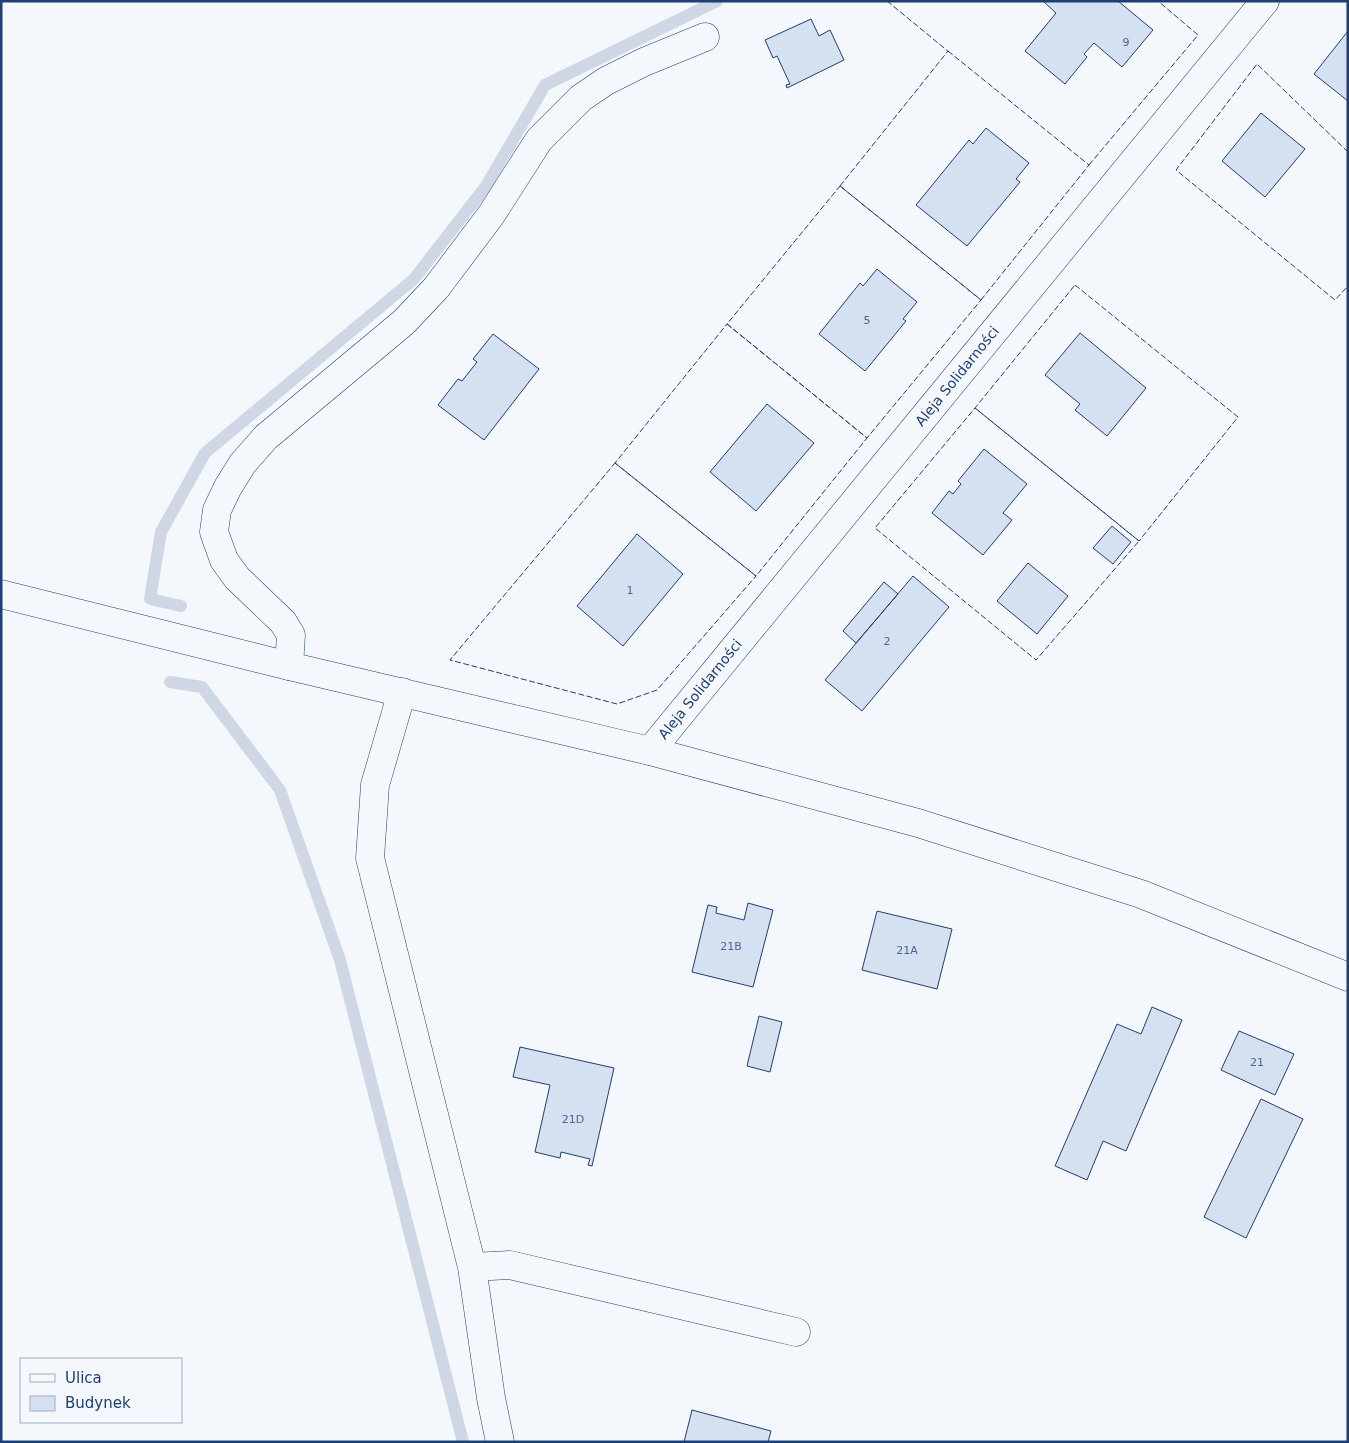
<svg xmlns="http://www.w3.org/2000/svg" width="1349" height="1443" font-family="'DejaVu Sans',sans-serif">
<rect width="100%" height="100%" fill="#f4f7fb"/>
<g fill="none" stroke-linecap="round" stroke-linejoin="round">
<!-- stream -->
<path stroke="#cfd7e4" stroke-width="12" d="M181 606 150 599 161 532 205 453 414 279 486 186 545 85 717 1
M170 682 202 687 280 790 340 960 463 1442"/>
</g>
<!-- building -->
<path fill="#d5e0f0" stroke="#1d3f73" d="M1043 1H1118L1153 30 1122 67 1094 43 1084 54 1087 57 1065 84 1025 51 1056 13Z
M811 19 819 36 830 30 844 60 787 88 786 85 790 84 777 56 773 58 765 40Z
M1348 31V101L1314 74Z
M1261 113 1305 149 1265 197 1222 161Z
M986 128 1029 163 1016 179 1020 182 967 246 916 205 969 140 973 144Z
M877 269 917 302 903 319 906 321 865 371 819 334 860 283 863 286Z
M1080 333 1146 388 1107 436 1075 410 1080 404 1045 375Z
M493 334 539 369 484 440 438 405 458 379 462 381 477 362 473 359Z
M767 404 814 443 756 511 710 472Z
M984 449 1027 484 1003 513 1012 520 983 555 932 513 949 491 953 494 961 484 958 481Z
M1112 526 1131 542 1113 564 1093 548Z
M637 534 683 574 623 646 577 606Z
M1028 563 1068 596 1037 634 997 601Z
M913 576 949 607 862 711 825 680Z
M884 582 898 594 856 643 843 631Z
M748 903 773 910 753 987 692 972 708 905 717 907 716 913 744 920Z
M877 911 952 929 937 989 862 970Z
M1152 1007 1182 1020 1126 1151 1103 1141 1087 1180 1055 1166 1117 1024 1141 1034Z
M759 1016 782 1022 770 1072 747 1066Z
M1239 1031 1294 1054 1275 1095 1221 1070Z
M520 1047 614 1068 592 1166 588 1165 590 1159 561 1152 560 1158 535 1152 550 1085 513 1077Z
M1261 1099 1303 1119 1246 1238 1204 1217Z
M692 1410 771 1431 768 1442H684Z"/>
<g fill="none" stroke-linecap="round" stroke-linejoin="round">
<defs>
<path id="street" d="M289 666 291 635 283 622 237 578 224 560 214 532 217 510 228 487 243 463 266 437 404 322 436 288 491 215 539 140 581 98 606 81 644 62 705 37
M402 692 375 785 370 858 472 1267 491 1398 500 1442
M650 751 1265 1
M472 1267 510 1265 796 1332"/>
<path id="secondary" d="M1 594 289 666 650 751 918 823 1141 894 1348 977"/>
</defs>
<!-- street casing -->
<use href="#street" stroke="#1d3f73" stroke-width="29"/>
<!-- secondary casing -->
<use href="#secondary" stroke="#1d3f73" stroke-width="29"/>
<!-- street -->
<use href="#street" stroke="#f4f7fb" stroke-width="28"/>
<!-- secondary -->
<use href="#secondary" stroke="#f4f7fb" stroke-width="28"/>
<!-- fence -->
<path stroke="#1d3f73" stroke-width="1" stroke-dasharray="6 2.5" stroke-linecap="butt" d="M887 1 949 52
M948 51 1089 165 981 300 840 186Z
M1348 152 1257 64 1176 170 1335 300 1348 286
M1089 165 1198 35 1158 1
M840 186 981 300 867 438 727 324Z
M1075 285 1238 417 1139 541 975 408Z
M727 324 867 438 756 576 615 463Z
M975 408 1139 541 1036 660 875 528Z
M615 463 756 576 657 690 617 704 450 660Z"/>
</g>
<g text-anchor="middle" stroke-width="4" stroke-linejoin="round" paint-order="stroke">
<!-- number labels -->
<g font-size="11" fill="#4b6792">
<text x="1126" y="46">9</text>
<text x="867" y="324">5</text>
<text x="630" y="594">1</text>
<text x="887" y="645">2</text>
<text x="731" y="950">21B</text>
<text x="907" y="954">21A</text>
<text x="1257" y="1066">21</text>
<text x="573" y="1123">21D</text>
</g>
<!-- street labels -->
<g font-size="14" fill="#1d3f73" stroke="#f4f7fb">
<text transform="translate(957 376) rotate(-51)" y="5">Aleja Solidarności</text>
<text transform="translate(700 689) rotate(-51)" y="5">Aleja Solidarności</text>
</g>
</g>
<!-- border -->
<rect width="1349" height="1443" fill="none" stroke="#1d3f73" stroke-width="5"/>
<!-- legend -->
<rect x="20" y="1358" width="162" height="65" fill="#f4f7fb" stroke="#9eadc5"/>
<rect x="30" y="1374" width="25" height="8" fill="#f4f7fb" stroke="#9eadc5"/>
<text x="65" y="1383" font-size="15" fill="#1d3f73">Ulica</text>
<rect x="30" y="1396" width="25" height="15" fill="#d5e0f0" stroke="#9eadc5"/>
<text x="65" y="1408" font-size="15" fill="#1d3f73">Budynek</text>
</svg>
